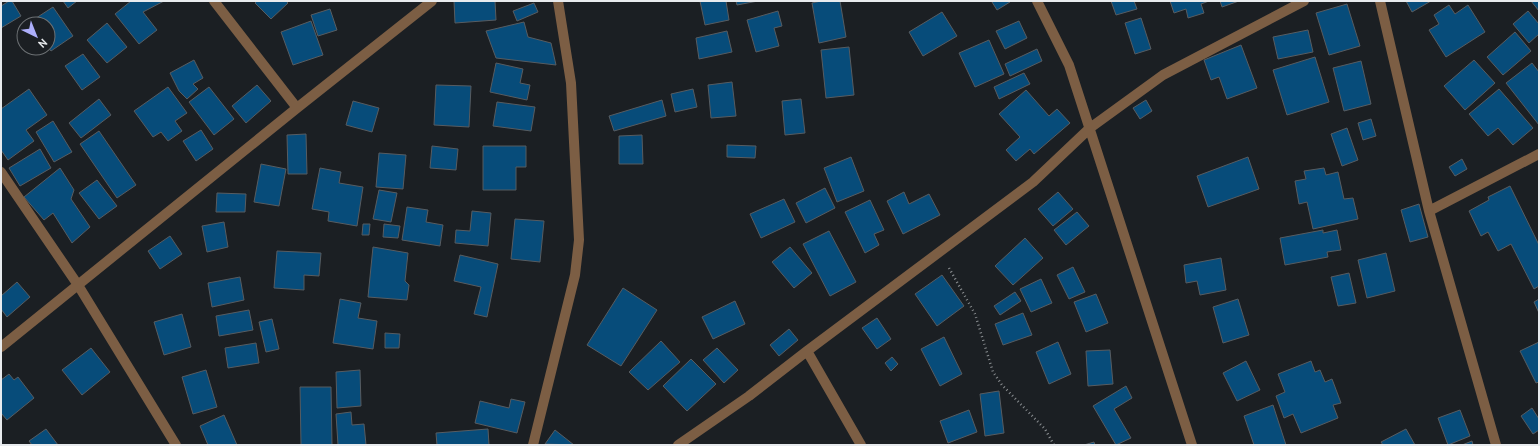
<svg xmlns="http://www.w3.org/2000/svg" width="1540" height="446" font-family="'PT Sans',sans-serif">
<rect width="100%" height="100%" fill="#1b1f23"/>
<!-- building -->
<path fill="#074c7a" stroke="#575c61" d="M9 1H12L21 16 1 28V6Z
M63 1H77L68 8Z
M131 1H164L143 12 157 30 139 44 115 14Z
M257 1H286L288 3 271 19 255 3Z
M454 1H495L496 20 455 23Z
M700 1H726L729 20 705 25Z
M736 1H758L737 5Z
M821 1H840L846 37 819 43 812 3Z
M994 1H1009L1010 2 997 10 992 2Z
M1111 1H1134L1137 9 1116 15Z
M1170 1H1209L1201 4 1204 13 1188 18 1186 9 1174 13Z
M1220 1H1239L1222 7Z
M1406 1H1431L1412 12Z
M1531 1H1539V11Z
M534 3 538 12 517 21 513 11Z
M1347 4 1360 46 1329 55 1316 13Z
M1449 5 1455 14 1468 5 1485 32 1446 57 1429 30 1439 24 1434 15Z
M53 7 73 36 51 51 48 47V24H32L30 22Z
M330 9 337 30 318 36 311 15Z
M778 11 782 26 774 28 779 46 756 52 747 20Z
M1528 11 1539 24V34L1529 43 1513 24Z
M942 12 957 36 923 56 909 32Z
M1141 18 1151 49 1135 54 1125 23Z
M311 21 323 55 293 65 281 32Z
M1019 21 1027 38 1005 49 996 31Z
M524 22 528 37 551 43 556 65 496 58 486 31Z
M107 23 127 47 107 63 87 40Z
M1308 30 1313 52 1278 59 1273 37Z
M727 31 732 52 699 59 696 38Z
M1515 32 1531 51 1503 75 1487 57Z
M989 40 1004 74 975 87 959 53Z
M1241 45 1257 88 1227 99 1219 77 1211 80 1204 60Z
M849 47 854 95 826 98 821 50Z
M1037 49 1042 61 1010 76 1005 64Z
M83 54 100 77 82 90 65 66Z
M1315 57 1329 102 1287 115 1273 70Z
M194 60 203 78 193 84 198 89 187 99 179 91 170 73Z
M1474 60 1495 83 1465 110 1444 86Z
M1361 61 1371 104 1344 111 1333 68Z
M496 63 523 69 520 83 530 85 527 100 490 92Z
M1532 63 1539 72V125L1506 83Z
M1024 73 1030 84 999 99 994 87Z
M732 82 736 116 711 118 708 85Z
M257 85 271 101 246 123 232 106Z
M436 85 471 86 469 127 434 125Z
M168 87 187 113 175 121 182 131 168 141 161 132 153 137 134 111Z
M209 87 234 119 214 135 189 102Z
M29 89 47 115 26 130 34 141 8 160 1 150V109Z
M693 89 697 107 675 112 671 94Z
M1499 89 1533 128 1513 145 1498 128 1488 136 1469 114Z
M1026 90 1049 116 1057 109 1070 123 1034 154 1030 149 1016 161 1006 150 1020 137 999 114Z
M99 99 111 115 81 138 69 123Z
M801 99 805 133 785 135 782 101Z
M662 100 666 116 614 131 609 116Z
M1146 100 1152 111 1140 119 1133 108Z
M353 101 379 108 372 132 346 125Z
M497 102 535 107 531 131 493 126Z
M1371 119 1376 136 1363 140 1358 123Z
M53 121 72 152 54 162 36 132Z
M1347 128 1358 160 1342 166 1331 134Z
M201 130 213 149 196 161 183 141Z
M99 131 136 185 117 198 80 144Z
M306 134 307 174H288L287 135Z
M642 135 643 164H619V136Z
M727 145 756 146 755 158 727 157Z
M432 146 458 149 456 170 430 168Z
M483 146H526V167H516V190H483Z
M40 149 51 168 20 186 9 168Z
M379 153 406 155 403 189 376 187Z
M851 157 864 191 837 202 824 168Z
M1248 157 1259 189 1208 207 1197 176Z
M1462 159 1467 169 1455 176 1449 167Z
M261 164 286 169 279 206 254 202Z
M60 168 74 190 71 199 90 227 72 243 53 213 44 220 24 197Z
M320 168 341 172 339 183 363 187 357 226 328 221 329 212 312 209Z
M1324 168 1326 175 1338 172 1344 199 1353 198 1358 219 1313 229 1307 202 1299 204 1295 181 1306 179 1304 171Z
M97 180 117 206 99 219 79 193Z
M1510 186 1539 245V286L1534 289 1511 244 1498 251 1488 232 1481 236 1469 211 1489 200 1488 197Z
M825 188 835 208 806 223 796 203Z
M379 190 397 193 391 222 373 219Z
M904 192 909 204 929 194 940 215 903 234 887 201Z
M1058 192 1073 209 1053 226 1038 209Z
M217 193 246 194 245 212H216Z
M784 199 795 222 761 238 750 214Z
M870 200 884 230 874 234 879 245 865 253 845 212Z
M1419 204 1428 237 1410 242 1401 210Z
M407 207 428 210 426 222 443 225 440 246 402 240Z
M472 211 491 213 488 246 455 243 456 230 470 231Z
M1077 212 1089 226 1066 245 1054 230Z
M515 219 544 221 540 262 511 259Z
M224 222 228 247 207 252 202 226Z
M363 224H370L369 235H362Z
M384 224 400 226 398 238 383 237Z
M1323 230V233L1337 230 1341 250 1327 252 1328 257 1285 265 1280 238Z
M829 231 856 282 830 296 803 244Z
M170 236 182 254 160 269 148 251Z
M1025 238 1043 258 1013 285 995 266Z
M373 247 408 253 405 281 409 285 407 300 368 297Z
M790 247 812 273 794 288 772 262Z
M277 251 321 253 319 276 304 275V290L274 288Z
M1386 253 1395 291 1367 298 1358 260Z
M460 255 498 264 487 317 474 314 481 287 454 281Z
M1221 258 1226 290 1200 295 1197 281 1186 283 1184 265Z
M1073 267 1085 292 1069 299 1057 275Z
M1349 273 1356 303 1338 306 1331 277Z
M942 275 964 306 937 326 915 294Z
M240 277 244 300 212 307 208 283Z
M1041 279 1052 303 1031 312 1020 289Z
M17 282 30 297 7 317 1 309V296Z
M623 288 657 310 621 366 587 345Z
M1015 292 1021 301 1000 315 994 306Z
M1096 294 1108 323 1086 332 1074 302Z
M340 299 361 303 358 318 377 321 373 349 333 343Z
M1238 299 1249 335 1223 343 1213 307Z
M1539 299V313L1534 302Z
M735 301 745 324 713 339 702 317Z
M249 310 253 330 219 336 216 316Z
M1023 313 1032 335 1003 345 995 324Z
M182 314 191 347 164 355 154 322Z
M877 318 891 339 877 349 862 328Z
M272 319 279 349 266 352 259 322Z
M789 329 798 340 779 356 770 345Z
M385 333 400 334 399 348H385Z
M944 337 962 374 940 386 921 349Z
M661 341 680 362 648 390 629 372Z
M1058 342 1071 374 1049 384 1036 352Z
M1539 342V382L1536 383 1520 351Z
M256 343 259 363 228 368 225 348Z
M91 348 110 372 82 395 62 370Z
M717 348 738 370 724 383 703 360Z
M1110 350 1113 384 1088 386 1086 351Z
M892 357 898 364 891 371 885 363Z
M691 359 716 384 687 411 663 386Z
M1246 361 1260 390 1237 401 1223 373Z
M1311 361 1315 372 1320 370 1325 382 1332 379 1341 403 1333 405 1338 418 1301 433 1293 414 1284 418 1276 396 1285 392 1278 374Z
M206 370 217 407 193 414 182 377Z
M360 370 361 406 337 408 336 372Z
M9 374 14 380 18 377 34 398 7 420 1 413V380Z
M1126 386 1132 398 1114 409 1131 438 1116 445 1093 406Z
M300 387H331L332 445H301Z
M999 391 1004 433 985 436 980 394Z
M511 399 525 402 517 433 475 423 480 401 509 408Z
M1273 405 1286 445H1254L1244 416Z
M1532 408 1539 419V430L1533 434 1521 416Z
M969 410 977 432 948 443 940 421Z
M1460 410 1470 436 1448 445 1438 418Z
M351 412 352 425 364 424 366 445H338L336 414Z
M224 415 237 445H208L200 426Z
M46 429 58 445H32L29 441Z
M488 429 489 445H437L436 433Z
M1406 429 1415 445H1383L1381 442Z
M555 430 574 445 545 444Z
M1472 441 1473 445H1462Z
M1094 442 1095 445H1084Z"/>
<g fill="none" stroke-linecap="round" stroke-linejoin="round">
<!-- path -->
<path stroke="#898d90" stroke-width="2.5" stroke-dasharray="1 3" stroke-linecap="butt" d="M949 268 975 314 993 372 1002 385 1045 429 1054 445"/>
<!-- minor -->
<path stroke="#7c5e44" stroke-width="10" d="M214 1 297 108
M1037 1 1069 65 1192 445
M1380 1 1429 211 1496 445
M1 172 78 285 176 445
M1429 211 1539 154
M1 347 297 108 432 1
M807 351 861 445
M533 445 575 275 579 240 571 83 558 1
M678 445 749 396 807 351 1033 182 1090 128 1163 75 1304 1"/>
</g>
<!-- border -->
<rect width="1540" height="446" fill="none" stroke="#e8ebee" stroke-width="4"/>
<!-- north arrow -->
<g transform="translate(36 36) rotate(137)"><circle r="19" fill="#1b1f23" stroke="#6d7174"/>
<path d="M0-3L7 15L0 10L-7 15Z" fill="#adaffb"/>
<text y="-6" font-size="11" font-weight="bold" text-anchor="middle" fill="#e8ebee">N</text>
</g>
</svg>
